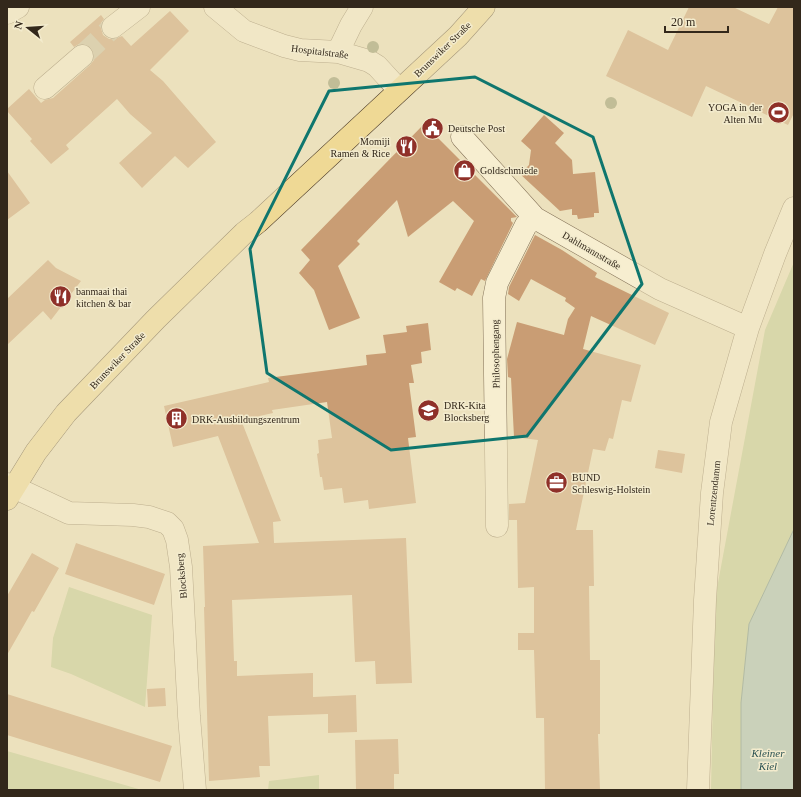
<svg xmlns="http://www.w3.org/2000/svg" width="801" height="797" font-family="Georgia,serif">
<rect width="100%" height="100%" fill="#ece1bd"/>
<!-- green -->
<path fill="#bfc992" d="M794 262V529L749 624 741 703V790H711L715 599 765 330Z
M69 587 152 615 145 707 71 674 51 667 53 638Z
M7 751 142 790H7Z
M319 775V790H268L269 781Z"/>
<!-- water -->
<path fill="#a1bdb7" stroke="#698a84" d="M794 529V790H741V703L749 624Z"/>
<!-- building -->
<path fill="#c99d74" d="M689 7H733L769 24 778 7H794V113L788 125 706 86 692 117 606 76 628 30 668 50Z
M170 11 189 31 150 70 163 81 216 142 188 168 175 156 142 188 119 163 152 133 130 114 117 99 66 145 69 149 51 164 30 141 32 139 7 111V109L29 89 41 103 45 100 53 98 90 65 94 60V54L92 48 86 44H79L74 47 70 42 101 15 104 19 101 23V28L103 35 109 39H114L122 36 131 46Z
M544 115 564 133 555 143 572 160 573 174 595 172 599 213H594V217L578 219 577 215H572V209L560 211 520 174 529 165 531 150 521 141Z
M424 124 517 217 511 218V221L513 223 485 281 481 279 472 296 457 288 455 291 439 282 474 221 453 201 408 237 397 200 357 241 360 244 338 266 360 318 329 330 314 290 299 273 310 260 301 250Z
M7 171 30 203 7 220Z
M535 235 562 250 597 273 595 277 669 313 655 345 591 316 583 349 641 365 631 402 622 400 613 439 609 438 605 451 593 449 576 530H593L594 586H589L590 660H600V734H598L600 790H545L544 718H536L534 650H518V633H534V587L518 588 517 520H509V504L525 503 538 440 514 437 511 378 508 377 507 359 517 322 564 335 568 319 575 308 565 301 566 298 531 279 519 301 508 294 509 287Z
M48 260 56 268 81 281 51 320 43 311 7 345V299Z
M428 323 431 350 421 352 422 363 411 365 414 383H409L416 437 408 438 416 503 369 509 368 500 344 503 342 488 324 490 322 477H320L317 454 319 453 318 440 332 438 327 402 272 410 273 413 241 420 281 521 273 522 274 543 406 538 412 683 376 684 375 661 355 662 352 595 232 600 234 661H237V676L313 673V697L356 695 357 732 328 733V714L268 716 270 766H259L260 777 209 781 204 607H205L203 546 259 543 218 436 173 447 164 406 269 382 268 378 367 365 366 355 386 353 383 335 407 332 406 326Z
M658 450 685 454 682 473 655 468Z
M76 543 165 574 154 605 65 574Z
M32 553 59 568 34 612 32 611 7 655V596Z
M165 688 166 706 148 707 147 689Z
M7 694 172 746 160 782 7 735Z
M398 739 399 774H394V790H356L355 740Z"/>
<g fill="none" stroke-linecap="round" stroke-linejoin="round">
<!-- minor-tunnel -->
<path stroke="#c7bc9d" stroke-width="22" stroke-dasharray="22 11" stroke-linecap="butt" d="M82 56 113 27"/>
<defs>
<path id="minor" d="M215 7 244 31 284 46 300 50 338 52 369 61 377 66 399 90
M7 13 18 7
M113 27 139 7
M338 52 351 25 362 7
M45 88 82 56
M462 137 535 218 660 289 748 328
M7 484 69 513 133 515 149 517 167 523 173 529 177 540 181 567 189 716 195 790
M497 526 494 298 497 283 526 225 535 218
M698 790 705 600 712 493 721 422 748 328 775 254 794 208"/>
<path id="major" d="M7 499 36 452 66 413 156 319 244 233 258 222 458 36 484 7"/>
</defs>
<!-- minor casing -->
<use href="#minor" stroke="#837157" stroke-width="23"/>
<!-- major casing -->
<use href="#major" stroke="#503f2c" stroke-width="23"/>
<!-- minor -->
<use href="#minor" stroke="#f7eed0" stroke-width="22"/>
<!-- major -->
<use href="#major" stroke="#efd995" stroke-width="22"/>
</g>
<!-- trees -->
<g fill="#8d9068">
<circle cx="373" cy="47" r="6"/>
<circle cx="334" cy="83" r="6"/>
<circle cx="611" cy="103" r="6"/>
</g>
<!-- marked area -->
<path d="M0 0H801V797H0ZM475 77 593 137 642 284 527 436 391 450 267 373 250 249 329 91Z" fill="#ece1bd" fill-opacity=".55" fill-rule="evenodd"/>
<path fill="none" stroke="#0f766e" stroke-width="3" stroke-linejoin="round" d="M475 77 593 137 642 284 527 436 391 450 267 373 250 249 329 91Z"/>
<!-- icons -->
<defs>
<symbol id="stadium-disc" viewBox="-11 -11 22 22"><circle r="9.5" fill="#8f3029" stroke="#f3ebcd"/><path d="M0-5a6.5 5 0 1 0 0 10a6.5 5 0 1 0 0-10ZM-3.5-1.8h7v3.6h-7Z" fill="#fff"/></symbol>
<symbol id="civic-disc" viewBox="-11 -11 22 22"><circle r="9.5" fill="#8f3029" stroke="#f3ebcd"/><path d="M-.6-6.5H3V-4.5H.6V-3L4-1V1h2V6H-6V1h2V-1L-.6-3ZM-1.2 2.5V6h2.4V2.5Z" fill="#fff"/></symbol>
<symbol id="restaurant-disc" viewBox="-11 -11 22 22"><circle r="9.5" fill="#8f3029" stroke="#f3ebcd"/><path d="M-5-6h1v4h1v-4h1v4h1v-4h1v5L-1.5 .5V6h-2V.5L-5-1ZM5-6V6H3V1.5H1.5Q1.5-4 5-6Z" fill="#fff"/></symbol>
<symbol id="shop-disc" viewBox="-11 -11 22 22"><circle r="9.5" fill="#8f3029" stroke="#f3ebcd"/><path d="M-5-2.5h2.3a2.7 3.5 0 0 1 5.4 0H5L5.5 6h-11ZM-1.5-2.5h3a1.5 2.3 0 0 0-3 0Z" fill="#fff"/></symbol>
<symbol id="school-disc" viewBox="-11 -11 22 22"><circle r="9.5" fill="#8f3029" stroke="#f3ebcd"/><path d="M0-5L7-2L0 1L-7-2ZM-4 1L0 2.5L4 1V4Q0 6-4 4Z" fill="#fff"/></symbol>
<symbol id="building-disc" viewBox="-11 -11 22 22"><circle r="9.5" fill="#8f3029" stroke="#f3ebcd"/><path d="M-4-6H4V6H1V3H-1V6H-4ZM-2.5-4.3h1.7v1.8h-1.7ZM.8-4.3h1.7v1.8H.8ZM-2.5-1h1.7V.8h-1.7ZM.8-1h1.7V.8H.8Z" fill="#fff"/></symbol>
<symbol id="office-disc" viewBox="-11 -11 22 22"><circle r="9.5" fill="#8f3029" stroke="#f3ebcd"/><path d="M-6-3h4V-5.5h4V-3h4V5H-6ZM-1-4.5V-3h2v-1.5ZM-6 0V1H6V0Z" fill="#fff"/></symbol>
</defs>
<g fill-rule="evenodd">
<use href="#stadium-disc" x="766" y="100" width="25" height="25"/>
<use href="#civic-disc" x="420" y="116" width="25" height="25"/>
<use href="#restaurant-disc" x="394" y="134" width="25" height="25"/>
<use href="#shop-disc" x="452" y="158" width="25" height="25"/>
<use href="#restaurant-disc" x="48" y="284" width="25" height="25"/>
<use href="#school-disc" x="416" y="398" width="25" height="25"/>
<use href="#building-disc" x="164" y="406" width="25" height="25"/>
<use href="#office-disc" x="544" y="470" width="25" height="25"/>
</g>
<g text-anchor="middle" stroke-width="3" stroke-linejoin="round" paint-order="stroke">
<!-- street labels -->
<g font-size="10" fill="#33281b" stroke="#f3ebcd">
<text transform="translate(442 49) rotate(-44)" y="4">Brunswiker Straße</text>
<text transform="translate(320 51) rotate(7)" y="4">Hospitalstraße</text>
<text transform="translate(592 250) rotate(30)" y="4">Dahlmannstraße</text>
<text transform="translate(495 354) rotate(-91)" y="4">Philosophengang</text>
<text transform="translate(117 360) rotate(-46)" y="4">Brunswiker Straße</text>
<text transform="translate(713 493) rotate(-84)" y="4">Lorentzendamm</text>
<text transform="translate(181 576) rotate(-95)" y="4">Blocksberg</text>
</g>
<!-- poi labels -->
<g font-size="10" fill="#33281b" stroke="#f3ebcd" text-anchor="start">
<text x="762" y="111" text-anchor="end">YOGA in der<tspan x="762" dy="12">Alten Mu</tspan></text>
<text x="448" y="132">Deutsche Post</text>
<text x="390" y="145" text-anchor="end">Momiji<tspan x="390" dy="12">Ramen &amp; Rice</tspan></text>
<text x="480" y="174">Goldschmiede</text>
<text x="76" y="295">banmaai thai<tspan x="76" dy="12">kitchen &amp; bar</tspan></text>
<text x="444" y="409">DRK-Kita<tspan x="444" dy="12">Blocksberg</tspan></text>
<text x="192" y="423">DRK-Ausbildungszentrum</text>
<text x="572" y="481">BUND<tspan x="572" dy="12">Schleswig-Holstein</tspan></text>
</g>
<!-- water labels -->
<g font-size="11" font-style="italic" fill="#2b5252" stroke="#f3ebcd">
<text x="768" y="757">Kleiner<tspan x="768" dy="13">Kiel</tspan></text>
</g>
</g>
<!-- border -->
<rect width="801" height="797" fill="none" stroke="#33281b" stroke-width="16"/>
<!-- north arrow -->
<g transform="translate(28 28) rotate(287)" stroke="#f3ebcd" stroke-width="3" paint-order="stroke">
<path d="M0-3L7 15L0 10L-7 15Z" fill="#33281b"/>
<text y="-6" font-size="11" font-weight="bold" text-anchor="middle" fill="#33281b">N</text>
</g>
<!-- scale -->
<path d="M665 26v6h63v-6" fill="none" stroke="#33281b" stroke-width="2"/>
<text x="671" y="26" font-size="12" fill="#33281b" stroke="#f3ebcd" stroke-width="3" paint-order="stroke">20 m</text>
</svg>
